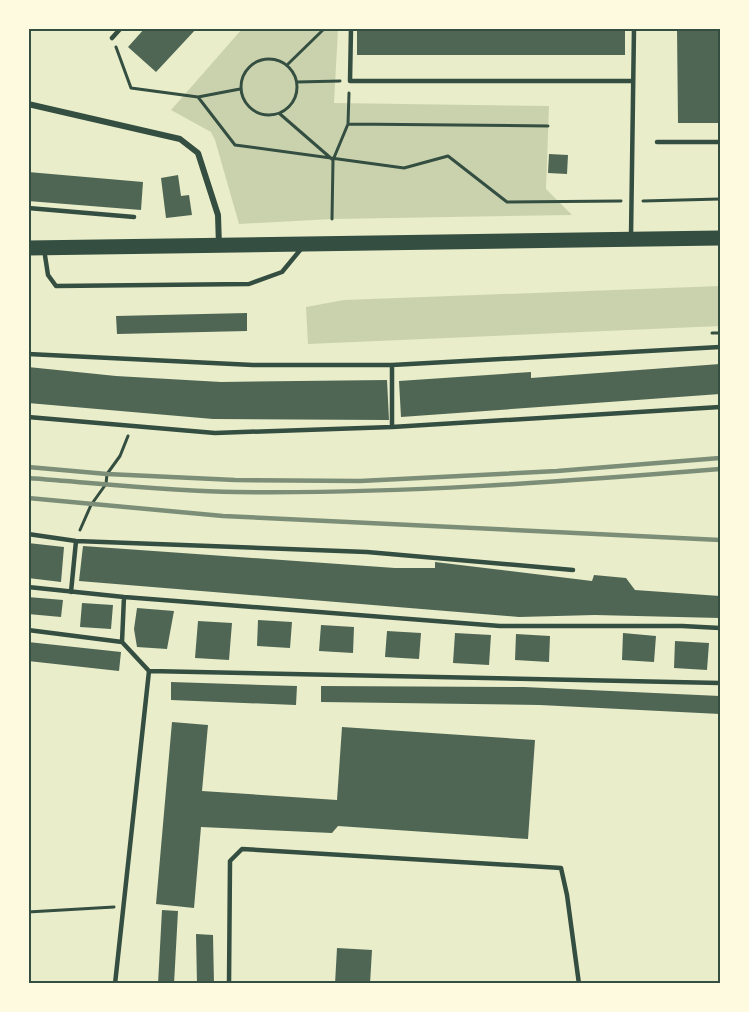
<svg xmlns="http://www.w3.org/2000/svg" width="749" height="1012" font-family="Literata,serif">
<rect width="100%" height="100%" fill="#e9edc9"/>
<!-- green -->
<path fill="#cad2ad" d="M242 29H338L334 103 549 106 546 189 572 215 332 219 239 224 215 140 211 132 171 110Z
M720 286V326L308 344 306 307 344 300Z"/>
<!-- building -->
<path fill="#4f6655" d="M145 28H197L156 72 128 47Z
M357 28H625V55H357Z
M677 28H720V123H678Z
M549 154 568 155 567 174 548 173Z
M28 172 143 182 141 210 28 201Z
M178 175 181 196 189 195 192 215 166 218 161 178Z
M247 313V331L117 334 116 316Z
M720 364V394L401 417 399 381 531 372V378Z
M28 367 116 376 221 382 387 380 389 420 213 419 28 403Z
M28 543 64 547 61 582 28 578Z
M83 546 395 568H435V562L592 581 594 575 626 578 635 590 720 596V618L595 615 519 617 79 581Z
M28 597 63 600 61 617 28 614Z
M82 603 113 605 111 629 80 627Z
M137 608 174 611 167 649 137 647 134 629Z
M258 620 292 622 290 648 257 646Z
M198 621 232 623 229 660 195 658Z
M321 625 354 627 353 653 319 651Z
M387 631 421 633 419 659 385 657Z
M455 633 491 635 489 665 453 663Z
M623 633 656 636 654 662 622 660Z
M516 634 550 636 549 662 515 660Z
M675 641 709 643 707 670 674 668Z
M28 642 121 652 119 671 28 661Z
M171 682 297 686 296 705 171 700Z
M321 686 524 687 720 696V714L540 705 321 702Z
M172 722 208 725 202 791 337 800 342 727 535 740 528 839 338 826 332 833 201 827 194 908 156 904Z
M162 910 178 911 174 984H158Z
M196 934 213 935 214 984H197Z
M337 948 372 950 370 984H335Z"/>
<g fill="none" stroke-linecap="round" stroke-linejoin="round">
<!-- path -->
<path stroke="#344e41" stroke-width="3" d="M116 47 131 88 198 97 240 89
M241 87a28 28 0 1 1 56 0a28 28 0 1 1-56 0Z
M287 65 325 28
M297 82 340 81
M198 97 235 145 404 168 448 156 507 202 621 201
M280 114 333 160 332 219
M348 124 548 126
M333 160 348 124 349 93
M643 201 720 199
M712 333H720
M80 530 91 505 106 484 107 474 120 456 128 436
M28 912 114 907"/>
<!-- service -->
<path stroke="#344e41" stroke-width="4.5" d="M351 28 350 81H633
M112 38 121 28
M657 142H720
M28 208 134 217
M631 236 634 28
M44 249 48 275 56 286 249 284 282 272 301 249
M28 354 253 365H392L720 347
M392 365V427
M28 417 215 433 392 427 720 407
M28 534 76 541 367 552 573 570
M28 587 124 597 500 626H682L720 628
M71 592 76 541
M28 630 122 642 149 671 720 683
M122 642 124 597
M115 984 149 671
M229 984 230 861 242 849 561 868 567 895 579 984"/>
<!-- minor -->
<path stroke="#344e41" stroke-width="6" d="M28 104 180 139 198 153 218 215 219 246"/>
<!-- trunk -->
<path stroke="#344e41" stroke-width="15" d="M28 248 720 238"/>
<!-- rail -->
<path stroke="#7c8e77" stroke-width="4.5" d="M28 467 107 474 235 480 360 481 557 471 720 458
M28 478C97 483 167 491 236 492 398 494 559 482 720 469
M28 498 223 516 720 540"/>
</g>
<!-- border -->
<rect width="749" height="1012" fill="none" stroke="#fefae0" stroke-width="60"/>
<rect x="30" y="30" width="689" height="952" fill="none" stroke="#344e41" stroke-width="2"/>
</svg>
